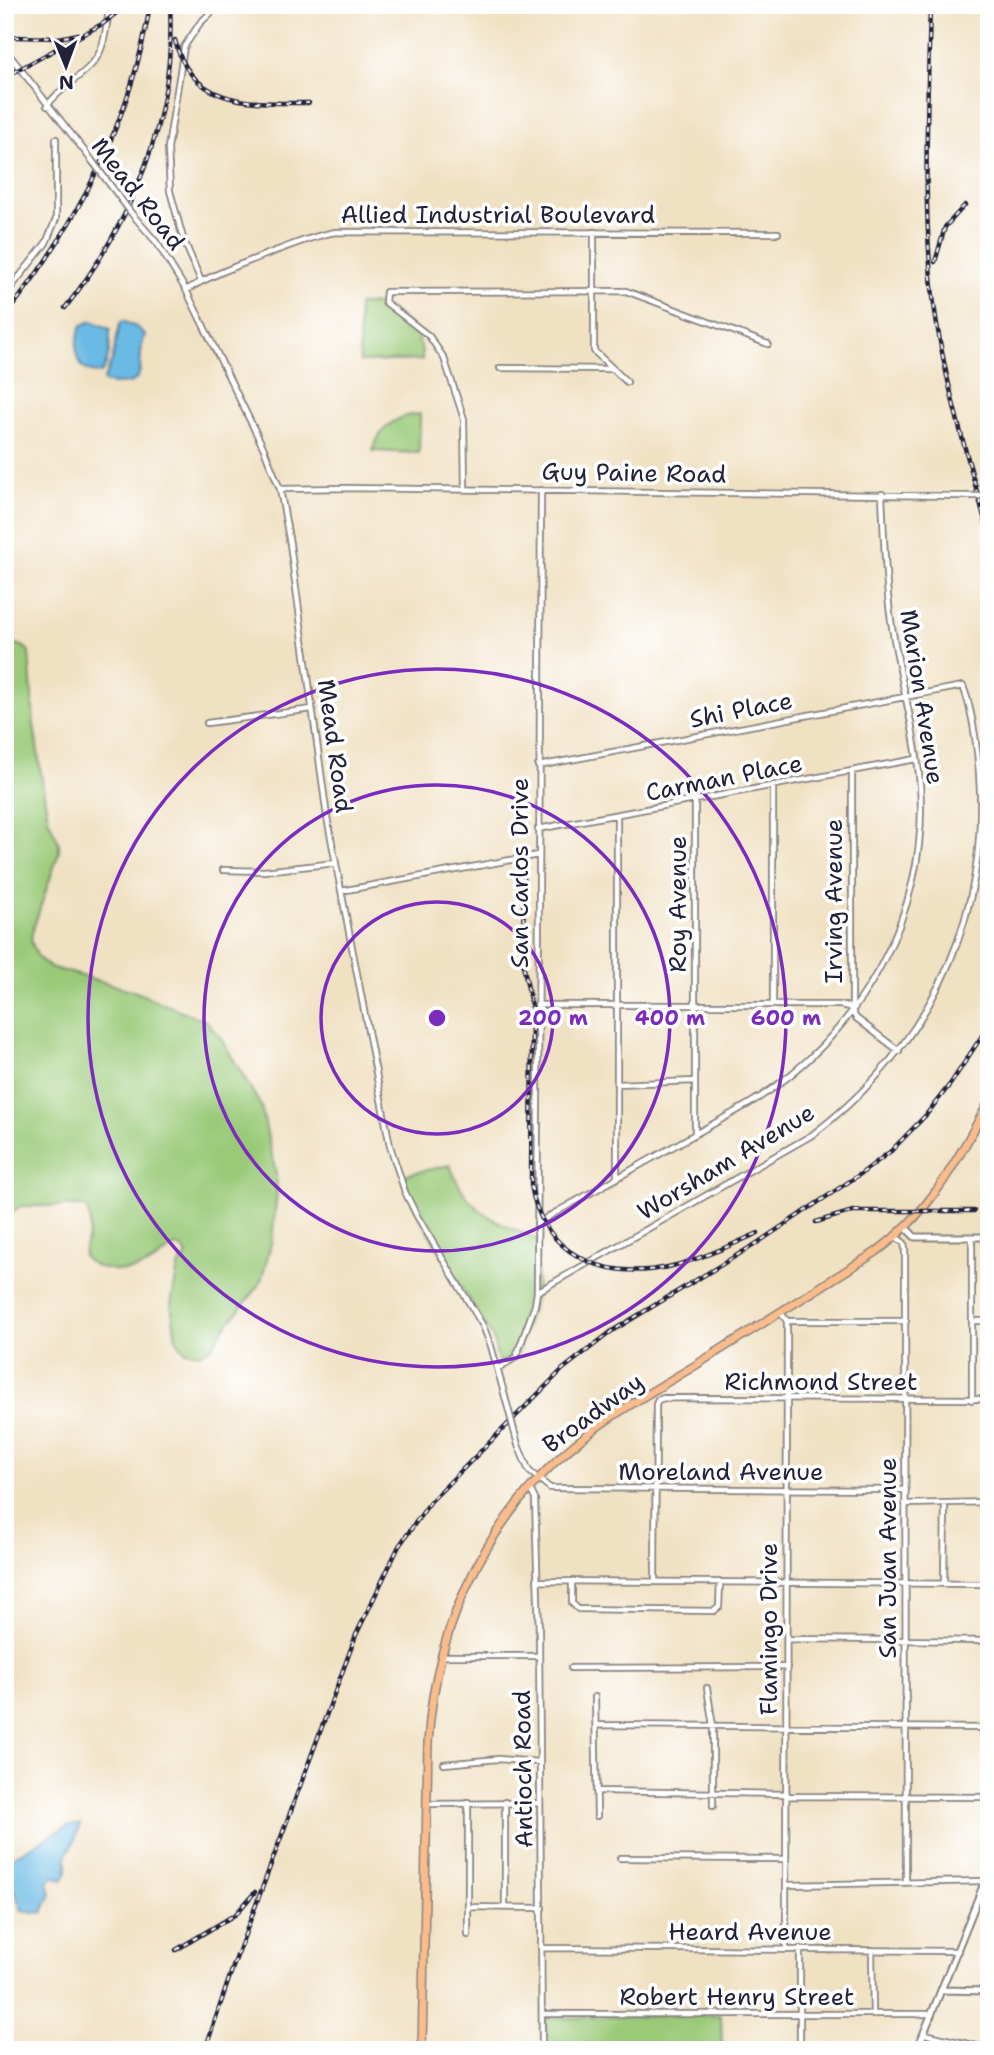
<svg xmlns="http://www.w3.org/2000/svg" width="994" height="2055" font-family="'Shantell Sans',sans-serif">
<rect width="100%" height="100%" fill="#fff"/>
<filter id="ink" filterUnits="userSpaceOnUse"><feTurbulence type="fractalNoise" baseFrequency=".0143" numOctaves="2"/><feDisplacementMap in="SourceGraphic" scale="14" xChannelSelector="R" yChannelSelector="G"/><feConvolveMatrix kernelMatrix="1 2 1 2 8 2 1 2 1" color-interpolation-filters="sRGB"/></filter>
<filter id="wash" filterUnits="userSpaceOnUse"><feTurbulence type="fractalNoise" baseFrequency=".00686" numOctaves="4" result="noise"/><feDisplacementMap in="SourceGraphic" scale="28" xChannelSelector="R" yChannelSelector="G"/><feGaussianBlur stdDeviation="1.57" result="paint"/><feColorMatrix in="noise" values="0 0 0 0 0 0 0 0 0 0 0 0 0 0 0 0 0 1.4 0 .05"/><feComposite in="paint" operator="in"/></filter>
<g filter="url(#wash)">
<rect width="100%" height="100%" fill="#f0e1c3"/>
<!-- green -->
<path fill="#9aca78" stroke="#5e765a" stroke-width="2" d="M372 304C398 309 424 332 422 360L360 362 358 305Z
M420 414 419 453 373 451C379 428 396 415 420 414Z
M5 643C14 645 24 643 29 652L34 725 45 801 49 821 59 843V852L32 932 31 941 38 958 50 967 131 990 206 1021 221 1038 261 1106 276 1174 277 1192 272 1239 264 1271 259 1286 221 1332 212 1347 200 1353 185 1351 176 1339 171 1304 178 1267 187 1255 183 1248 175 1246C165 1252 157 1261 147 1265 129 1274 95 1272 83 1256 86 1240 95 1224 86 1208L79 1206H21L12 1212 5 1236Z
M450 1165C466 1211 495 1222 537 1239V1293L517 1354 500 1369 493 1338 428 1232 410 1197 404 1175Z
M721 2015 722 2050H545L546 2018Z"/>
<!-- water -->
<path fill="#69bae4" stroke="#466e90" stroke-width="2" d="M92 321 110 329C110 343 110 362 101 373 73 374 73 346 82 325Z
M123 321 138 328 145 335C133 364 155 389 107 383L103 381 112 361 120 323Z
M80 1824 75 1840 66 1857C68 1865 68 1874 62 1880L53 1876 48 1883 51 1894 43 1912 32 1913 22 1910 5 1869V1861L66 1827Z
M636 2040 640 2041 642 2050H603L624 2041Z"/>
</g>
<g filter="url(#ink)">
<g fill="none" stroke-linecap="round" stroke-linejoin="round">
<defs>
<path id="minor" d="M11 57 93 162
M47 106C59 88 79 79 92 64 106 49 106 24 110 5
M132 214 157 243 186 290 264 449 280 489 290 544 327 817 390 1146 405 1192 417 1216 483 1326 491 1346 504 1393
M594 232V351L627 382
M201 281 183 238 170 191 168 148 184 47 200 23 219 5
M186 290C215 273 247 262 278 250 297 243 316 235 336 232L778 233
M5 295 46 243 56 219V139
M500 368 611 369
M280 489 345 488 959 496
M465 489 464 419 444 358 429 336 385 302 386 292 626 291 768 344
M207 723 312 709
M852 772V1011L856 1018 899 1051
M695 801V1134
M538 829 916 759
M223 870 264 871 336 863
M341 891 538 855
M537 1005H840L849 1007 852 1011
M773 1005V786
M617 1084 695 1081
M617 1178V816
M537 1223 747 1105C858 1040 930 915 920 785 916 732 900 679 892 627 885 583 884 538 882 494
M896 1237 904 1243 905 1249 906 1883
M972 1237V1400
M537 1292 812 1135C923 1051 985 932 980 791 979 761 974 714 963 686L538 766
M780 1312 787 1321 786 1949
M787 1321H906
M972 1321H989
M498 1369 516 1357 535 1305 537 1292 541 490
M664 1398 989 1399
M518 1445 529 1471 550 1488 906 1490
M530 1489 535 1499 539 1634 542 2050
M906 1504 989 1502
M537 1581 989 1584
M572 1581V1603L578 1609 714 1611 719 1607 720 1582
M655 1582 656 1404 658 1400 664 1398
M944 1583 945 1503
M787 1639 989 1641
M442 1656H539
M571 1668 787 1667
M707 1688 713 1726V1806
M595 1697 597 1816
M596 1725 989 1728
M444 1764 498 1759 540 1762
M596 1791 787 1794
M787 1796 989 1797
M468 1802V1935
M427 1804 540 1803
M620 1858 786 1859
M787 1885 985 1881
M469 1907 542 1908
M505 1907V1802
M542 1948 958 1951
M800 1949V2050
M872 1950 873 2015
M542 2014H932
M925 2034 989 2049
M5 2041 15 2050"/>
<path id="tertiary" d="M906 1228 915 1237H989
M942 1990 989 1991
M917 2050 989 1871"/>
<path id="primary" d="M422 2050 428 1743C435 1618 495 1501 597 1427 629 1404 663 1385 696 1365 756 1327 816 1290 876 1252 932 1211 956 1162 989 1102"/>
</defs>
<!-- minor casing -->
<use href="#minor" stroke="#89827f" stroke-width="8"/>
<!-- tertiary casing -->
<use href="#tertiary" stroke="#89827f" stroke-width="9"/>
<!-- primary casing -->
<use href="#primary" stroke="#89827f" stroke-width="10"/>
<!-- minor -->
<use href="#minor" stroke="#fff" stroke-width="4.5"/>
<!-- tertiary -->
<use href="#tertiary" stroke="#fff" stroke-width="5"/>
<!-- primary -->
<use href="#primary" stroke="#f9bc8a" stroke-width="7"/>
<defs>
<path id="rail" d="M930 5C928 102 922 200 933 297 943 377 967 456 989 534
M14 37 59 38 78 34
M175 40C191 108 254 103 309 103
M5 77 104 23 126 5
M935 262 945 227 965 205
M65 308C133 221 176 117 170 5
M5 316C76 227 132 119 150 5
M982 484 981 452 989 421
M524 867 523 964 532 1008 531 1185C542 1254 603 1281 668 1267 699 1260 729 1246 758 1233
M816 1222 853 1211H974
M176 1950 236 1914 255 1892
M205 2050 234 1964 356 1635 399 1546 431 1501 563 1369 612 1331 754 1245 862 1173 891 1151 926 1115 951 1083 989 1025"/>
</defs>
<!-- rail casing -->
<use href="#rail" stroke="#22223b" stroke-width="4.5"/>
<!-- rail -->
<use href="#rail" stroke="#fff" stroke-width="2" stroke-dasharray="5" stroke-linecap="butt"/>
<defs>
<path id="minor-bridge" d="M93 162 132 214
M959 496H989
M504 1393 518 1445"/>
</defs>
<!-- minor-bridge casing -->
<use href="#minor-bridge" stroke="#89827f" stroke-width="8" stroke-linecap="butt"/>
<!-- minor-bridge -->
<use href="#minor-bridge" stroke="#fff" stroke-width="4.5"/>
</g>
</g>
<!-- distance rings -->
<g fill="none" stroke="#7b2cbf" stroke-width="3.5">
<circle cx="437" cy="1018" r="116"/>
<circle cx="437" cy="1018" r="233"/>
<circle cx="437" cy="1018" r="349"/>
</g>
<g text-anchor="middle" stroke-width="7" stroke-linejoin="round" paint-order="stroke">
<!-- street labels -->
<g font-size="24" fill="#22223b" stroke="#fff">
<text transform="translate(138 194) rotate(52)" y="8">Mead Road</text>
<text x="498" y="223">Allied Industrial Boulevard</text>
<text transform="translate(634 473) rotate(1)" y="8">Guy Paine Road</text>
<text transform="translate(922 697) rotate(81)" y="8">Marion Avenue</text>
<text transform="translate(741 710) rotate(-11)" y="8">Shi Place</text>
<text transform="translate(335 746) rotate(82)" y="8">Mead Road</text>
<text transform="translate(724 778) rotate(-11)" y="8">Carman Place</text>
<text transform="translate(520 873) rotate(-90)" y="8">San Carlos Drive</text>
<text transform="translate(834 901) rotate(-90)" y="8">Irving Avenue</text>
<text transform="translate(678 904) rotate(-90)" y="8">Roy Avenue</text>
<text transform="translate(726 1162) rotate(-31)" y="8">Worsham Avenue</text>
<text x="821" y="1390">Richmond Street</text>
<text transform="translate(593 1413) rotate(-36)" y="8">Broadway</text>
<text x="721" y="1480">Moreland Avenue</text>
<text transform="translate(888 1558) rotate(-90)" y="8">San Juan Avenue</text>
<text transform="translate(769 1629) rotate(-90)" y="8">Flamingo Drive</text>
<text transform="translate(523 1769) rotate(-91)" y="8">Antioch Road</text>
<text x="750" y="1940">Heard Avenue</text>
<text x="737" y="2005">Robert Henry Street</text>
</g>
</g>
<circle cx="437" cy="1018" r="10" fill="#7b2cbf" stroke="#fff" stroke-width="3.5"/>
<g font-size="21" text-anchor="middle" font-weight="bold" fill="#7b2cbf" stroke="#fff" stroke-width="7" stroke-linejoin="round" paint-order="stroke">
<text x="553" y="1025">200 m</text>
<text x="670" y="1025">400 m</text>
<text x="786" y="1025">600 m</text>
</g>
<!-- margin -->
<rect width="994" height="2055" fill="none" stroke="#fff" stroke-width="28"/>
<!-- north arrow -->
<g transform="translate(66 66) rotate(179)" stroke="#ffffff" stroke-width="5" paint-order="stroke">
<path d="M0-5L12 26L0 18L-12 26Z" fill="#22223b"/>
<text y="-10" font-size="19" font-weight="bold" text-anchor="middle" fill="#22223b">N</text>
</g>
</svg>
